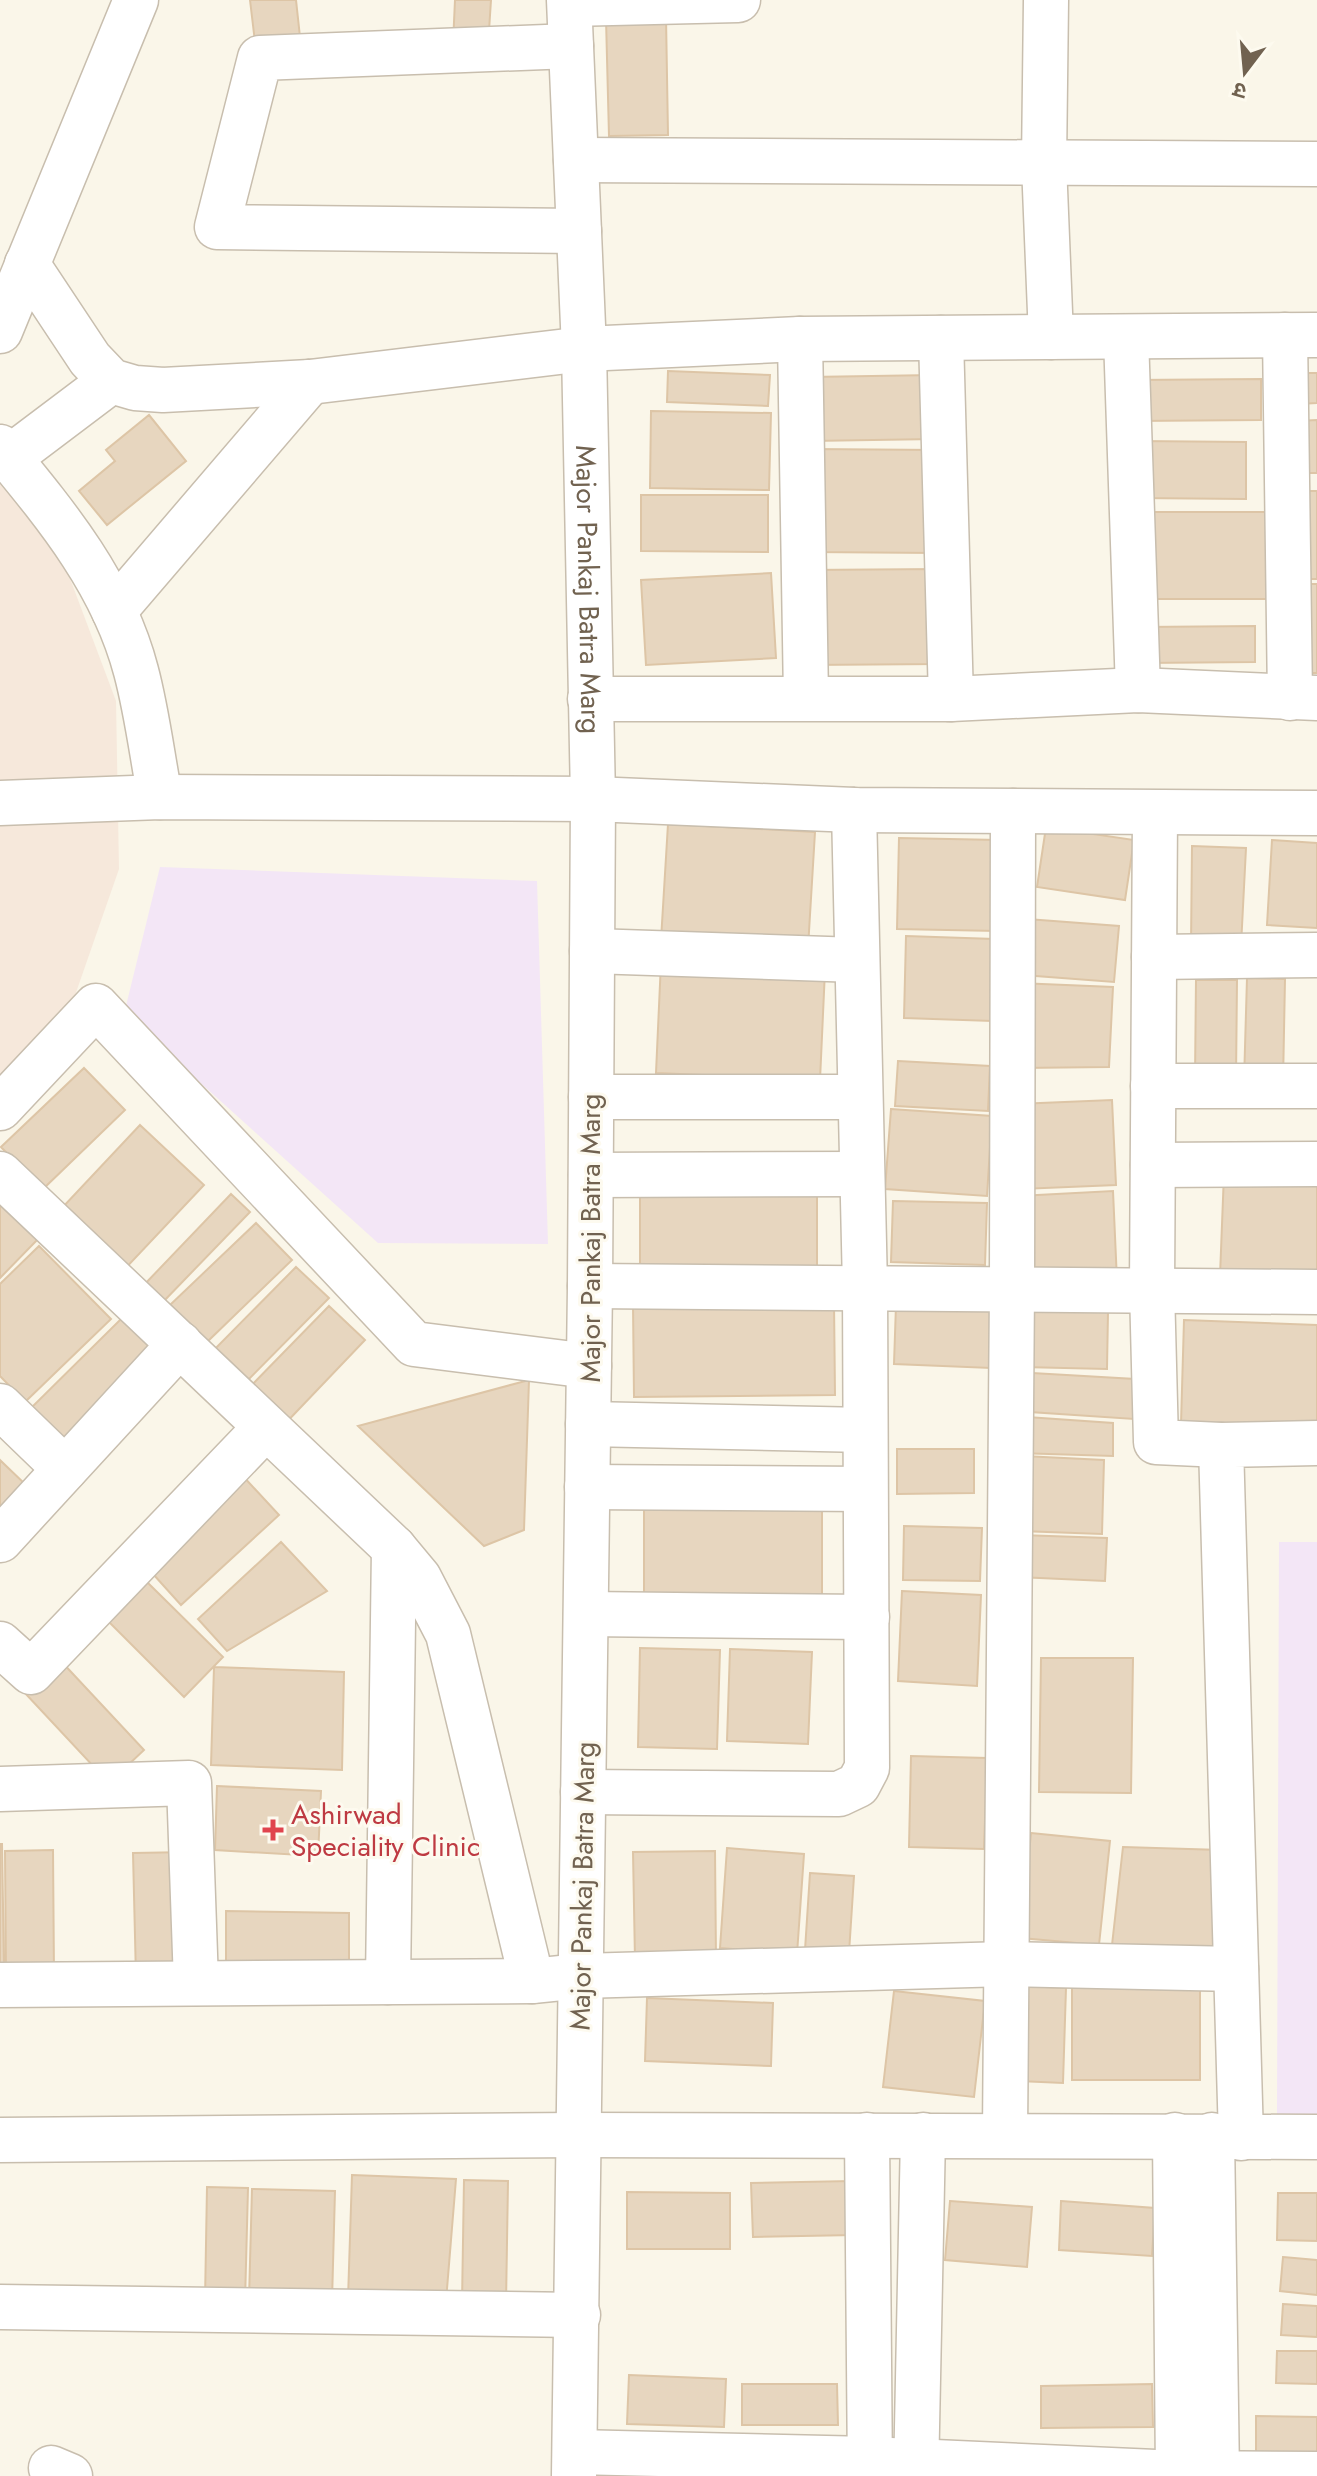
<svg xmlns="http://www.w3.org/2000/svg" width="1317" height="2476" font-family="Jost,'Noto Sans Devanagari',sans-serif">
<rect width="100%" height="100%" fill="#faf6e9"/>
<!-- commercial -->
<path fill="#f6e8db" d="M0 471 57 544 116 701 119 869 64 1027 0 1104Z"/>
<!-- education -->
<path fill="#f3e6f6" d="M160 867 537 881 548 1244 378 1243 124 1014Z
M1279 1542H1317V2114H1277Z"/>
<!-- building -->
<path fill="#e7d6bf" stroke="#ddc5a6" stroke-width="2" d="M250 0H296L300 37 255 42Z
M455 0H491L488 46 453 44Z
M666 17 668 135 609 136 606 19Z
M668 371 770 375 768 406 667 402Z
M1300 373H1317V403L1299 404Z
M934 375 935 439 811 441 810 377Z
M1261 379V420L1134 421 1133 380Z
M651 411 771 413 769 490 650 488Z
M149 415 186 461 107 525 79 491 115 461 106 450Z
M1317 420V473H1299L1298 421Z
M1137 441 1246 442V499L1136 498Z
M811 449 938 450 937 553 810 552Z
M1306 491H1317V579H1309Z
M641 495H768V552L641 551Z
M1150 512H1269V599H1150Z
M940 569V664L806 665 805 570Z
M771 573 776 658 646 665 641 580Z
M1301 584H1317V673H1303Z
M1255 626V662L1143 663V627Z
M668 824 815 832 808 948 661 940Z
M1046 827 1134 840 1125 900 1037 887Z
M899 838 999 840 997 931 897 929Z
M1272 840 1317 843V928L1267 925Z
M1192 846 1246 848 1241 946H1191Z
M1027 919 1119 926 1114 982 1023 975Z
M906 936 994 939 992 1021 904 1018Z
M661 962 825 970 820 1080 656 1073Z
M1247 978 1285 979 1283 1083 1244 1082Z
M1196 980H1237L1236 1079H1195Z
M1018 983 1113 987 1109 1067 1019 1068Z
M898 1061 990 1066 988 1111 895 1106Z
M84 1068 125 1110 42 1190 1 1147Z
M1112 1100 1116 1185 1021 1189 1017 1104Z
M891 1109 992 1116 987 1196 885 1189Z
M140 1125 204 1185 121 1273 61 1209Z
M1224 1173 1317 1176V1279L1220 1276Z
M1113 1191 1117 1281 1024 1284 1019 1196Z
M231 1194 250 1212 161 1304 142 1287Z
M640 1194H817V1276L640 1277Z
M0 1199 40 1237 0 1278Z
M893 1201 987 1203 985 1265 891 1262Z
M256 1223 292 1260 207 1342 170 1305Z
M39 1246 111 1319 25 1402 0 1376V1284Z
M296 1267 329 1298 238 1390 206 1358Z
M834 1302 835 1395 634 1397 633 1304Z
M896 1305 994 1309 991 1368 894 1364Z
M329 1306 365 1340 279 1430 242 1395Z
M1023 1310 1108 1312 1107 1369 1022 1367Z
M124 1316 165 1349 64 1448 27 1412Z
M1184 1320 1317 1325V1429L1181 1424Z
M1032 1373 1135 1379 1134 1419 1030 1412Z
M529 1380 524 1530 484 1546 358 1426Z
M1013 1416 1113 1423V1456L1012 1453Z
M897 1449H974V1493L897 1494Z
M1023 1456 1104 1460 1102 1534 1020 1531Z
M0 1460 25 1484 0 1516Z
M241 1474 279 1515 181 1605 144 1564Z
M644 1500 822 1501V1605L644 1604Z
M904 1526 982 1528 980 1581 903 1580Z
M1020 1535 1107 1538 1105 1581 1018 1577Z
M281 1542 327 1591 227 1651 198 1619Z
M147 1582 223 1657 184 1697 108 1621Z
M902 1591 981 1595 977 1686 898 1681Z
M640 1648 720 1650 717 1749 638 1747Z
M730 1649 812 1652 808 1744 727 1741Z
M1041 1658H1133L1131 1793 1039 1792Z
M59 1659 144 1750 109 1783 24 1692Z
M214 1667 344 1672 342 1770 211 1765Z
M911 1756 987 1758 984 1849 909 1847Z
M217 1786 321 1791 318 1856 215 1850Z
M1031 1833 1110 1841 1099 1945 1021 1938Z
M0 1844H2L4 1966H0Z
M1123 1847 1221 1850 1213 1953 1112 1945Z
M727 1848 804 1854 797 1954 720 1948Z
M53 1850 54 1976 6 1977 5 1851Z
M715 1851 716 1959 635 1960 633 1852Z
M190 1852 193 1978H136L133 1853Z
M810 1873 854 1876 849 1953 805 1950Z
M226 1911 349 1913V1973L226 1972Z
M1072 1984H1200V2080H1072Z
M1023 1986 1066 1988 1063 2083 1019 2081Z
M894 1991 985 2001 974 2097 883 2087Z
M647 1998 773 2003 771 2066 645 2061Z
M352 2175 456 2179 446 2301 348 2299Z
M464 2180 508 2181 506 2304 462 2303Z
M852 2181 854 2235 753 2237 751 2183Z
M207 2187 248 2188 245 2302 205 2301Z
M252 2189 335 2191 332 2301 249 2299Z
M627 2192 730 2193V2249H627Z
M1278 2193H1317V2241L1277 2240Z
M950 2201 1032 2207 1027 2267 945 2260Z
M1061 2201 1155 2208 1152 2256 1059 2250Z
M1283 2257 1317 2260V2295L1280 2291Z
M1283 2304 1317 2306V2337L1281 2335Z
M1277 2351H1317V2384L1276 2383Z
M629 2375 726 2379 724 2427 627 2424Z
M742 2384H837L838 2425H742Z
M1152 2384 1153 2427 1041 2428V2386Z
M1256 2416 1317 2417V2466L1256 2465Z"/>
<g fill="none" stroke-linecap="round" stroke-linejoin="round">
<defs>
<g id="minor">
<path id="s1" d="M569 0 584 349 593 799 590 1286 574 2476"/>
<path d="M1046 0 1044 164 1051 337"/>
<path d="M570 4 738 0"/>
<path d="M571 46 260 58 217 227 579 231"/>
<path d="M576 160 1317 164"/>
<path d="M27 264 90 359 111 381 135 388 163 390 310 382 584 349 800 339 1317 335"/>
<path d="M0 331 136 0"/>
<path d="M1285 335 1290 698"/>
<path d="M1126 337 1138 690"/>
<path d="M941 338 951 699"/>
<path d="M800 339 806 698"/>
<path d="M0 447C56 515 113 583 136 671 147 712 152 755 160 797"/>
<path d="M9 458 111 381"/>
<path d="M114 611 310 382"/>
<path d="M590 699H951L1138 690 1317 698"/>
<path d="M0 803 160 797 593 799 854 810 1317 813"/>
<path d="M1155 813 1152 1289 1156 1442 1221 1445"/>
<path d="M592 951 857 960"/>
<path d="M1154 957 1317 955"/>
<path d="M1153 1086H1317"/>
<path d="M591 1097H860"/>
<path d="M0 1108 96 1006 414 1344 589 1366"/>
<path d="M1153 1165 1317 1164"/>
<path d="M0 1174 394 1548 419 1578 448 1634 532 1981 581 1976 1006 1964 1236 1969"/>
<path d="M591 1175 862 1174"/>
<path d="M590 1286 1317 1292"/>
<path d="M0 1406 65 1469"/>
<path d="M588 1424 865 1430"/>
<path d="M587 1487 865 1489"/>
<path d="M0 1540 180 1344"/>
<path d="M586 1614 867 1617"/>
<path d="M0 1644 31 1672 266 1427"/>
<path d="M0 1789 189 1783 196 1983"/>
<path d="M583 1792 839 1794 858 1785 867 1768 865 1287 854 810"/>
<path d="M388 1982 394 1548"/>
<path d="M0 1985 532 1981"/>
<path d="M867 2135 870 2476"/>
<path d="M1005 2135 1012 1288 1013 811"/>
<path d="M1175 2135 1178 2476"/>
<path d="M1212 2135 1217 2476"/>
<path d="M1241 2138 1221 1445 1317 1443"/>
<path d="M0 2140 580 2135 1317 2137"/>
<path d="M0 2307 578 2315"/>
<path d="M575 2452 869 2459 1178 2473 1317 2474"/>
<path d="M51 2468 70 2476"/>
<path d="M916 2476 923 2135"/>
</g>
</defs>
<!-- minor casing -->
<use href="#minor" stroke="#c8beae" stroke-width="47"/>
<!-- minor -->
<use href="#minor" stroke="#fff" stroke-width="44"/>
</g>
<!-- markers -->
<path fill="#e0444e" stroke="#fdfaef" stroke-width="3" d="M269 1818h8v8h8v8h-8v8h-8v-8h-8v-8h8z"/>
<g text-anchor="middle" stroke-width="6" stroke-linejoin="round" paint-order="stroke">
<!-- street labels -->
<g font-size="28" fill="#716250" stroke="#fdfaef">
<text dy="10" stroke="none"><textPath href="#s1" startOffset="590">Major Pankaj Batra Marg</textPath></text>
<text transform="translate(590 1238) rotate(-90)" y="10">Major Pankaj Batra Marg</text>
<text transform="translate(582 1886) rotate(-89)" y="10">Major Pankaj Batra Marg</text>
</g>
<!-- health labels -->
<g font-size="28" fill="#be3a42" stroke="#fdfaef" text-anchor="start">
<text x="291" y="1824">Ashirwad<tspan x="291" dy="32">Speciality Clinic</tspan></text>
</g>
</g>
<!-- north arrow -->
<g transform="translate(1245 72) rotate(196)" stroke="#fdfaef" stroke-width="6" paint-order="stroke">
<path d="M0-6L14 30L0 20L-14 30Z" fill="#716250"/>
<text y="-12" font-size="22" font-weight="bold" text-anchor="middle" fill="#716250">उ</text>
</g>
</svg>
